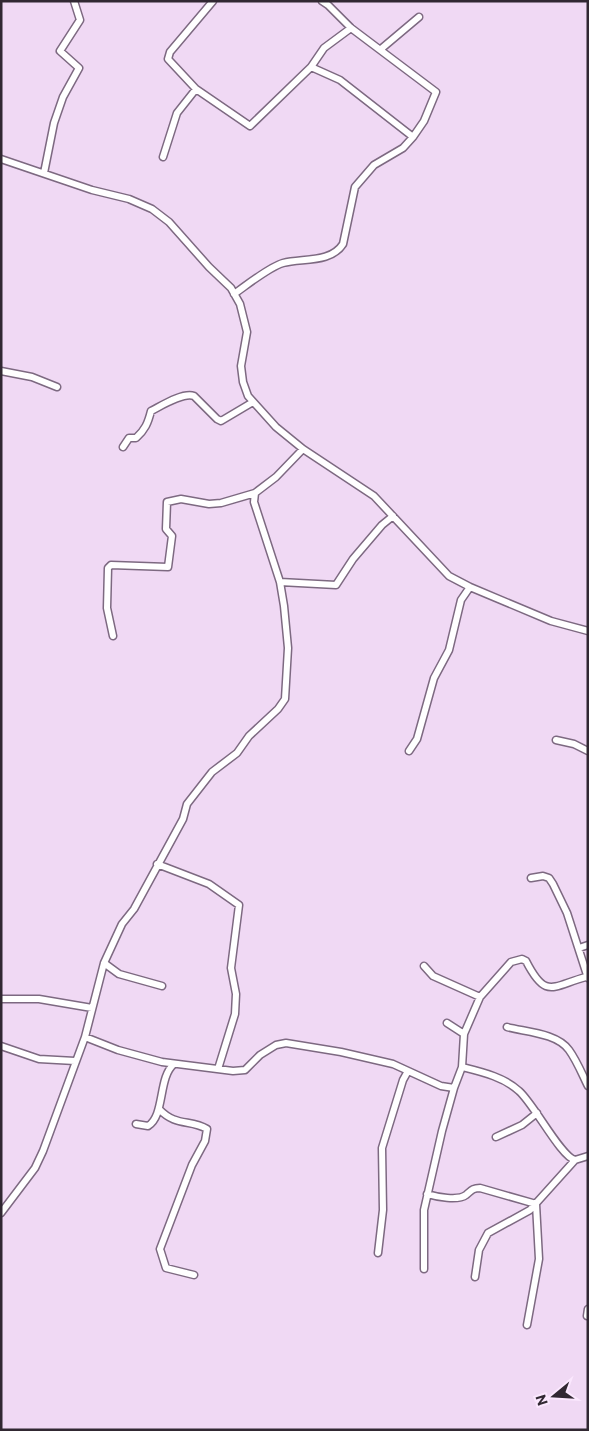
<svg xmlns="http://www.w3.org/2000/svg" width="589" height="1431" font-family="Commissioner,sans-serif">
<rect width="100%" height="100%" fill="#f0d9f4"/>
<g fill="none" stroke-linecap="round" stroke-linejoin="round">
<defs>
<path id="minor" d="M213 1 170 52 168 59 196 89 250 126 311 67 324 48 351 28
M381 49 419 17
M311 67 340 80 413 137
M163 157 177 113 196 89
M1 159 92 190 129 199 152 209 169 222 209 267 231 288 240 304 247 332 241 366 243 382 248 396 276 427 303 449 374 496 449 576 470 587 551 621 588 631
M44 173 54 123 63 97 79 68 60 51 80 20 74 1
M234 294C247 285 269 267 283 263 303 258 331 263 343 244L355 187 374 165 403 148 413 137 424 121 436 92 351 28 328 5 322 1
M1 371 32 377 57 387
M123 447 129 438H136C145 430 148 423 151 411 161 406 183 392 194 396L217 419 221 421 253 402
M280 582 336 585 353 559 382 525 393 516
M113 636 107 608 108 568 111 565 168 567 172 536 166 529 167 502 181 499 209 504 221 503 255 493
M556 740 574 744 588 751
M409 751 417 739 434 678 449 650 461 600 470 587
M157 864 209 884 239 905 231 968 236 994 235 1014 218 1069
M531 878 543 876 549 878 553 884 567 913 588 978
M579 948 588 945
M104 963 119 974 162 986
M424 966 433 976 480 997
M1 999H39L92 1008
M447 1023 464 1034
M507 1027C526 1032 557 1033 569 1050 577 1061 582 1074 588 1086
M85 1037 118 1050 162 1062 233 1071 245 1070 260 1055 276 1045 286 1043 341 1052 393 1064 441 1086 454 1088
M1 1046 39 1059 75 1061
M462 1067C482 1072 504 1077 519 1091 534 1104 561 1157 575 1160
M159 1109C176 1127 190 1119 207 1129L205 1141 192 1165 160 1249 166 1268 194 1275
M136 1124 148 1126C165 1116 158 1077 174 1064
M496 1137 522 1125 537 1113
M427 1194C437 1197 458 1201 466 1195 471 1191 472 1188 480 1188L536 1204 539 1259 527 1325
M1 1213 35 1168 43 1151 85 1037 104 963 122 924 134 909 183 819 187 804 212 772 237 753 249 736 278 709 285 699 288 648 284 606 280 582 254 502 255 493 276 477 303 449
M378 1253 383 1210 382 1148 403 1080 408 1071
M424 1269V1210L442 1131 454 1088 462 1067 464 1034 480 997 511 962 522 959 526 961C546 1000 552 986 586 977
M475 1277 479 1250 488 1233 530 1210 575 1160 588 1156
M587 1316 588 1309"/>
</defs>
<!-- minor casing -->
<use href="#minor" stroke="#7d6981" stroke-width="9"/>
<!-- minor -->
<use href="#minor" stroke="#fff" stroke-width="6"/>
</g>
<!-- border -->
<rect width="589" height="1431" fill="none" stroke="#312832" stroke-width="5"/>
<!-- north arrow -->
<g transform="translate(554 1396) rotate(252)" stroke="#fbe8fe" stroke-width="4" paint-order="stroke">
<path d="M0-4L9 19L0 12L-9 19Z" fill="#312832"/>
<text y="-8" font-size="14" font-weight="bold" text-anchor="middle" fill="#312832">N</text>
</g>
</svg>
